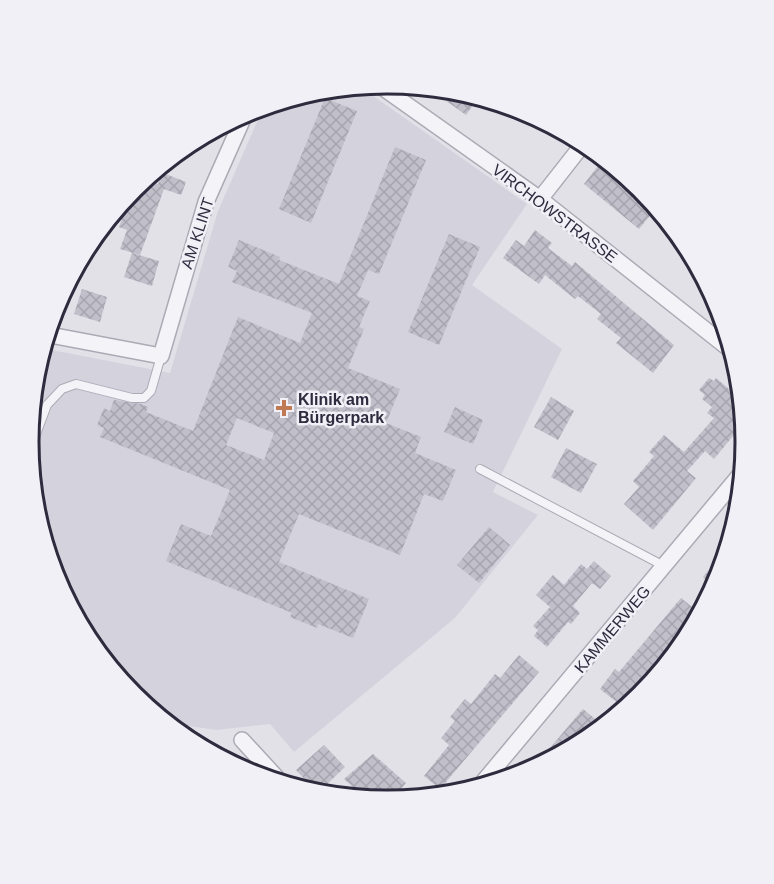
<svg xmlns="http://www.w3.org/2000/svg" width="774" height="884" font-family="Helvetica,sans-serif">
<defs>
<pattern id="building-cross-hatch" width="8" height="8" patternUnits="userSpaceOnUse" patternTransform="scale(1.5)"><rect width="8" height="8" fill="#c0bfca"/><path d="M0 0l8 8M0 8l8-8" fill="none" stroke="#a5a4af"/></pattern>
</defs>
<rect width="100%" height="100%" fill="#e2e1e8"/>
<!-- built -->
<path fill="#d4d3dd" d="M362 88 527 204 472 285 562 349 493 492 538 515 455 618 294 752 270 724 216 730 176 724 133 695 56 579 29 442 47 349 170 373 218 211 263 108Z"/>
<!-- building -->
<path fill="url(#building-cross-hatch)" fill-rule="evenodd" d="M435 93 466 99 476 101 466 115Z
M325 98 357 111 311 223 279 209Z
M395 147 426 160 379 274 368 270 357 296 370 301 359 327 364 329 348 368 400 389 386 423 421 437 415 453 456 470 443 501 424 494 400 555 299 514 279 562 369 599 353 638 318 624 317 628 290 617 292 613 166 561 181 524 211 536 230 490 100 437 104 428 97 425 104 408 110 411 114 400 141 404 148 407 146 412 193 431 238 317 300 343 312 313 232 282 237 271 228 267 239 240 280 257 279 260 339 284ZM237 418 274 433 264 460 226 445Z
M601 162 622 176 618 182 653 212 639 229 584 184Z
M163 173 186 182 181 195 164 189 140 255 120 249 127 230 119 227 134 188 147 180 158 184Z
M535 230 552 243 548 248 572 266 575 262 674 345 653 373 616 343 621 338 597 319 601 314 578 296 575 299 545 275 539 284 503 258 516 240 524 246Z
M449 234 480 247 439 345 408 332Z
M132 253 159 261 152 286 124 277Z
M82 289 107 297 100 322 74 314Z
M709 378 714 381 716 378 736 395 742 425 714 459 705 451 687 471 696 478 653 530 624 504 639 487 633 481 654 456 649 452 664 435 684 452 714 418 707 413 712 407 702 399 705 395 699 390Z
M551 397 574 411 558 440 534 427Z
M455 407 483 420 473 444 444 432Z
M566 448 597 464 581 493 551 477Z
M489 527 510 545 479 583 457 565Z
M723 553 718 580 713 587 703 577Z
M594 561 611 576 600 589 592 583 573 606 580 613 571 624 568 622 547 647 534 636 538 630 533 626 550 607 536 595 553 575 564 585 581 564 587 569Z
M681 598 697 611 648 683 645 680 623 707 600 689 615 669 619 672Z
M519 655 539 672 440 789 424 776 449 745 441 738 455 721 450 717 465 699 471 704 495 674 500 678Z
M583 709 600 723 547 758 544 755Z
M324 745 345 767 323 788 310 785 296 770Z
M373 754 406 783 392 799 387 800 363 796 344 779Z"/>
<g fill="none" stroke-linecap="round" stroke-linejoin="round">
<defs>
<path id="service" d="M30 450 47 405 62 389 76 384 132 398H144L151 391 161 356
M480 469 664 566"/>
<path id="minor" d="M379 85 540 199 727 347
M540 199 580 148
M50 335 161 356 206 202 245 114
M242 740 277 778
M484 781 739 476"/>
</defs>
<!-- service casing -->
<use href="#service" stroke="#acaab5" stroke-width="10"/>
<!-- minor casing -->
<use href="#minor" stroke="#acaab5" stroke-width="18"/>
<!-- service -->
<use href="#service" stroke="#f4f3f7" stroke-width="8"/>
<!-- minor -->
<use href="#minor" stroke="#f4f3f7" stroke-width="15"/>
</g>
<!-- markers -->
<path fill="#c07a53" stroke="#f1f0f6" stroke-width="2" d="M281 399h6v6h6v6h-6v6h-6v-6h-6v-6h6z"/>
<g text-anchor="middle" stroke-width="5" stroke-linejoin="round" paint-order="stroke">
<!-- street labels -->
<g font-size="16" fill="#2e2b3e" stroke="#f1f0f6">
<text transform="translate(555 213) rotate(37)" y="6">VIRCHOWSTRASSE</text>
<text transform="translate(197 233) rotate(-72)" y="6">AM KLINT</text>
<text transform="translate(612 629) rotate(-50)" y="6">KAMMERWEG</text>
</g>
<!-- poi labels -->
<g font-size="16" font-weight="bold" fill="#2e2b3e" stroke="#f1f0f6" text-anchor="start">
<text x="298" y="405">Klinik am<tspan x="298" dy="18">Bürgerpark</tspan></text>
</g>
</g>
<!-- crop -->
<path d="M0 0H774V884H0ZM39 442a348 348 0 1 1 696 0a348 348 0 1 1-696 0Z" fill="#f1f0f6" fill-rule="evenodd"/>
<path fill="none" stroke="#2e2b3e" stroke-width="3" d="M39 442a348 348 0 1 1 696 0a348 348 0 1 1-696 0Z"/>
</svg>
